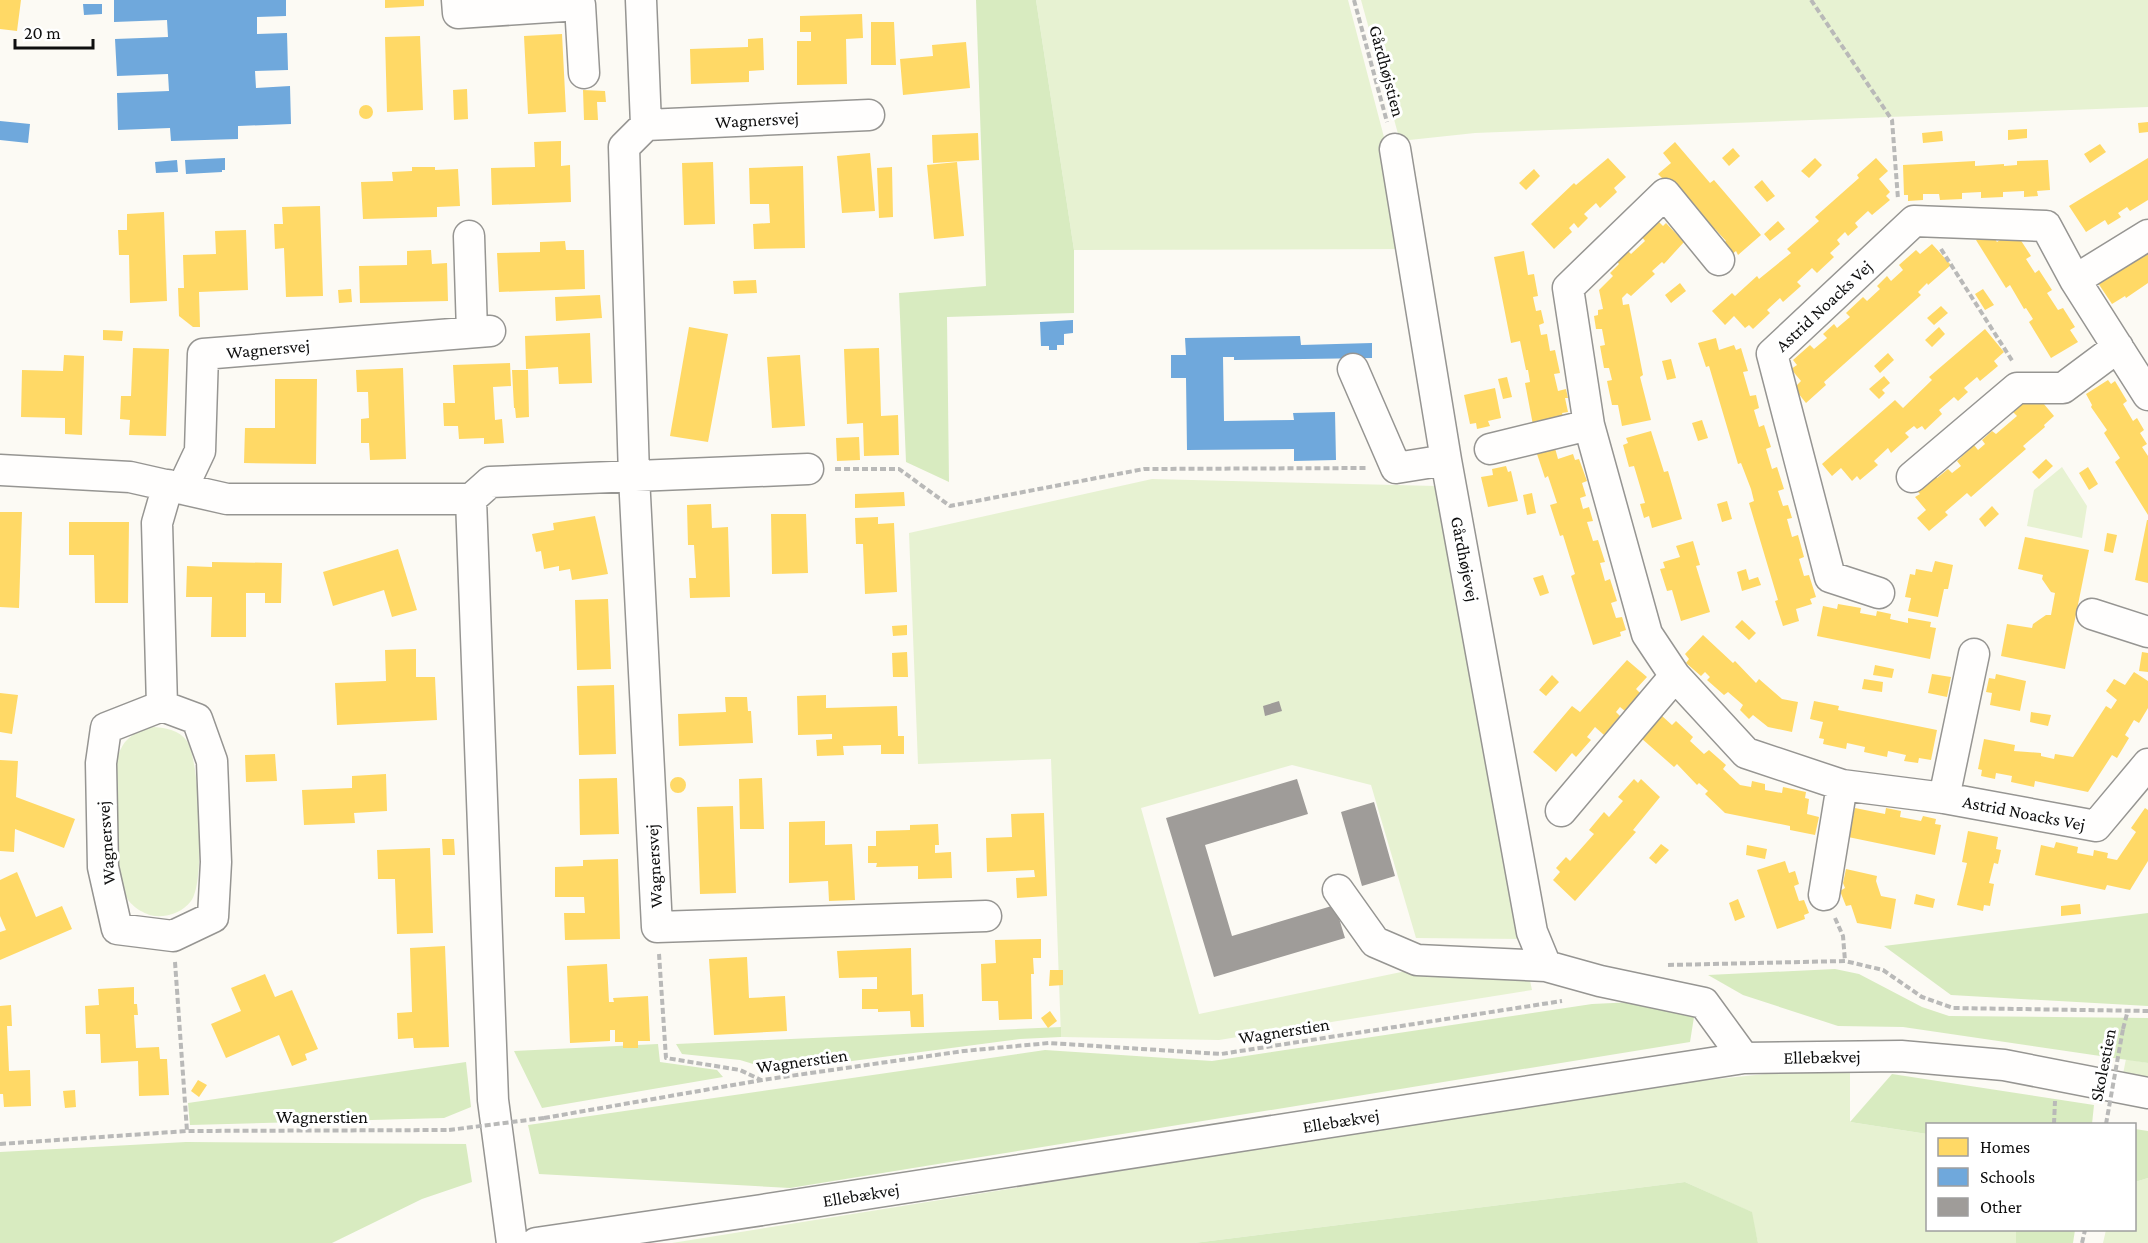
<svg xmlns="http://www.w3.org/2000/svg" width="2148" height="1243" font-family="'Crimson Pro',serif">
<rect width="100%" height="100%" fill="#fcfaf4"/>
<!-- green -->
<path fill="#e7f2d2" d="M1036 0H1348L1385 141 1402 249 1074 250Z
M1361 0H2148V107L1475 133 1400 141Z
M2062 467 2087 506 2082 538 2027 526 2034 490Z
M1152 479 1437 486 1522 939 1416 938 1371 785 1292 765 1141 808 1199 1014 1411 970 1529 976 1532 990 1219 1040 1061 1037 1051 759 918 764 909 533Z
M154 727C166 728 179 730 187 741 200 760 206 883 191 901 183 912 169 917 155 916 145 915 130 906 126 896 116 871 111 784 118 756 119 752 123 744 126 741 134 732 143 730 154 727Z
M2126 1059 2148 1063V1079L2123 1074Z
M1850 1070V1122L1927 1134 1928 1230H2016V1243H1758L1751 1212 1685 1182 1194 1243H672L1651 1086 1765 1074Z
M2148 1178V1243H2103L2106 1230H2134L2135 1182Z"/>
<!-- forest -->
<path fill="#d8ebc0" d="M976 0H1036L1074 250V313L947 317 949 482 906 462 899 293 986 286Z
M2148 913V1006L1951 995 1884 946Z
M1835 969 1859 974 1922 1007 1949 1016 2148 1018V1063L1903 1027 1838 1026 1743 995 1708 975Z
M1656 1001 1694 1017 1690 1042 790 1188 539 1174 528 1125 1045 1050 1212 1061 1592 1004Z
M1061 1027V1037L1020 1039 776 1071 740 1060 682 1054 676 1044Z
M658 1044 660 1062 717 1070 723 1077 542 1108 514 1051Z
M466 1062 471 1107 444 1118 190 1125 188 1103Z
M1892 1074 2094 1105 2092 1124H1928L1927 1134 1850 1122Z
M2135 1129 2148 1131V1178L2135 1182Z
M186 1142 466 1144 472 1182 422 1199 332 1243H0V1152Z
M1685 1182 1752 1212 1758 1243H1194Z
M2016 1230H2075L2073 1243H2016Z"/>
<!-- homes -->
<path fill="#ffd966" d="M0 0H21L17 31 0 29Z
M385 0H424V6L385 8Z
M862 14 863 38 846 39 847 84 797 85V41H811V32H800V16Z
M871 22H894L896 65H871Z
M562 34 566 112 528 114 524 36Z
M420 36 423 110 387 112 385 37Z
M763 38 764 70 749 71V82L691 84 690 49 748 47V39Z
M966 42 970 88 903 95 900 59 933 56 932 45Z
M467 89 468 119 454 120 453 90Z
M583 90 605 91 606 102H597L598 120H584Z
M359 112a7 7 0 1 1 14 0a7 7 0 1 1-14 0Z
M2148 122V132L2139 133 2138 123Z
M2027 129V138L2008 140V130Z
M1942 131 1943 141 1923 143 1922 133Z
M978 133 979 160 933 163 932 135Z
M561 141V166L570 165 571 202 492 205 491 168 535 167 534 142Z
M1675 142 1710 183 1714 180 1761 235 1738 255 1736 251 1731 255 1722 244 1726 241 1715 229 1711 232 1695 215 1700 211 1692 202 1687 206 1673 198 1658 181 1662 178 1658 174 1671 163 1663 153Z
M2100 144 2106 152 2090 163 2084 154Z
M1733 148 1740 156 1729 166 1722 158Z
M870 153 875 211 842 213 837 156Z
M1608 158 1626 177 1614 188 1617 192 1600 208 1596 203 1584 214 1588 218 1578 228 1574 223 1569 228 1572 232 1554 249 1531 224 1574 183 1576 185Z
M1815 158 1822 165 1809 178 1801 171Z
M1876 158 1888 171 1879 179 1890 192 1886 196 1890 200 1872 215 1868 211 1855 223 1858 227 1848 236 1845 232 1837 240 1840 244 1830 253 1834 257 1817 273 1812 268 1797 282 1801 286 1783 302 1780 298 1767 310 1770 313 1753 329 1749 325 1745 328 1734 316 1725 325 1712 311 1732 293 1735 296 1757 276 1759 279 1791 253 1787 249 1819 221 1815 217 1859 178 1857 175Z
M2148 158V200L2130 211 2127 207 2118 213 2121 217 2108 225 2105 220 2086 232 2069 206Z
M2048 160 2050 190 2037 191 2038 196 2024 197V191L2003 192V197L1981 198V192L1962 193V199L1940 200 1939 194H1923V200L1908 201V195H1904L1903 165 1975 161V166L2004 164V166L2017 165V161Z
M713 162 715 224 684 225 682 163Z
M957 162 964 236 934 239 927 165Z
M803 166 805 248 754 249 753 224 770 223 769 204H750L749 168Z
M412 167H435V170L458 169 460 206 437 207V217L363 219 361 182 393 181 392 172 412 171Z
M892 167 893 217 879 218 877 168Z
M1534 169 1540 176 1526 190 1519 183Z
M1762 180 1775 196 1767 202 1754 187Z
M320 206 323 296 286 297 284 248 275 249 274 224H283L282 207Z
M164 212 167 301 130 303 129 255H119L118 230H127V214Z
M1778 221 1785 229 1770 241 1764 234Z
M1659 222 1663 226 1666 223 1684 242 1664 264 1662 262 1652 271 1655 274 1631 296 1627 293 1622 298 1623 305 1629 304 1643 375 1640 377 1651 420 1622 426 1618 405H1612L1607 381 1612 380 1609 368H1604L1600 346 1605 345 1602 329H1596L1594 316 1598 315V310L1603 309 1599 290 1613 276 1610 273 1619 264 1616 260 1627 250 1631 254 1645 241 1642 237Z
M246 230 248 290 199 292 200 327H193L179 316 178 288H184L183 255 216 254 215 231Z
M1990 232 1997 242 2010 233 2018 236 2031 256 2026 259 2035 273 2039 270 2052 290 2047 293 2058 310 2063 308 2075 327 2070 330 2078 342 2051 358 2029 322 2033 319 2026 308 2024 309 2010 285 2006 288 1976 240Z
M565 241 566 250H584L585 289 499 292 497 253 540 252V242Z
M1932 244 1951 265 1928 285 1927 283 1918 292 1921 295 1824 382 1826 385 1806 403 1794 388 1801 381 1791 369 1797 365 1793 360 1810 345 1814 349 1827 338 1823 334 1834 324 1837 328 1850 317 1846 313 1863 297 1867 301 1880 289 1877 286 1887 276 1891 281 1903 270 1899 265 1916 250 1920 254Z
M2148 245V283L2126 298 2125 296 2112 304 2098 283Z
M431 250 432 264 447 263 448 301 360 303 359 266 407 265V251Z
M1524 251 1528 275 1534 274 1538 296 1533 297 1536 311 1541 310 1544 323 1539 325 1541 335 1547 334 1550 351 1555 350 1560 373 1554 374 1558 391 1566 389 1568 398H1565L1568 412 1562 413 1564 419 1533 425 1525 383 1530 382 1528 370H1526L1520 341 1511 343 1494 257Z
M756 280 757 293 734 294 733 281Z
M1680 283 1686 291 1671 303 1665 295Z
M351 289 352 302 339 303 338 290Z
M1983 289 1994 305 1985 310 1975 294Z
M600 295 602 318 556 321 555 297Z
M1941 306 1948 313 1934 325 1927 318Z
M689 327 728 334 708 442 670 436Z
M1939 327 1945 334 1932 347 1925 340Z
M1985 329 2004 352 1994 361 1998 366 1980 381 1977 377 1964 388 1968 392 1958 401 1954 397 1939 410 1942 414 1925 430 1922 426 1917 429 1914 426 1905 433 1909 437 1891 453 1888 448 1874 461 1878 465 1860 480 1857 476 1852 481 1841 468 1832 476 1822 464 1895 400 1903 408 1932 380 1929 377Z
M103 330 123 331 122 341 103 340Z
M590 333 592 383 559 384 558 367 526 369 525 336Z
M1716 338 1719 350 1734 345 1736 350 1741 348 1748 371 1743 372 1750 396 1756 395 1759 408 1754 410 1759 427 1764 425 1771 447 1766 449 1772 469 1777 467 1784 489 1778 491 1783 506 1788 505 1792 518 1787 519 1792 537 1798 535 1804 557 1799 559 1804 576 1809 575 1816 597 1810 599 1812 604 1796 609 1799 621 1783 626 1775 601 1778 600 1749 503 1754 501 1751 489 1741 463 1738 464 1709 366 1706 367 1698 343Z
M133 348 169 349 166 436 129 435 130 420 120 419 121 396H131Z
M879 348 881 416 898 415 899 455 864 456 863 423 847 424 844 349Z
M1888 353 1894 360 1880 373 1874 366Z
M64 355 84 356 82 435 65 434V418L21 417 22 370 63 371Z
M800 355 805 426 772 428 767 357Z
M1671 359 1676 378 1667 380 1662 361Z
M510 363 511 386 493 387 495 420 502 419 504 443 484 444V438L459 439 458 426H444L443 403H455L453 365Z
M403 368 406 459 370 460 369 443H361V419L369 418 368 392H357L356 370Z
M512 370H528L529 417 516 418 515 408H514Z
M1884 376 1890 383 1882 390 1885 393 1879 399 1869 389Z
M1507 377 1512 397 1503 399 1498 379Z
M275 379H317L316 464 244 463 245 428H275Z
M2108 380 2111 384 2115 381 2127 401 2123 404 2133 421 2137 418 2144 430 2140 433 2147 444 2142 447 2148 456V515L2115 462 2120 458 2104 433 2107 430 2091 407 2092 405 2086 394Z
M1495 388 1501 418 1488 421 1490 426 1477 429 1476 423 1470 424 1464 395Z
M2030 397H2038L2054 416 2044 425 2045 427 2023 446 2026 449 1971 497 1967 493 1945 512 1948 515 1929 531 1917 518 1926 510 1915 497 1920 494 1916 490 1934 474 1937 478 1948 469 1952 473 1961 466 1957 461 1974 445 1978 450 1985 444 1982 440 1992 431 1996 434 2017 416 2013 412Z
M1702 420 1708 438 1698 441 1692 423Z
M1651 431 1664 472 1668 471 1682 519 1652 528 1649 516 1644 518 1640 504 1645 503 1634 466 1629 467 1623 445 1628 443 1626 438Z
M859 437 860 460 837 461 836 438Z
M1555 448 1558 459 1573 454 1575 460 1579 459 1587 481 1582 483 1586 496 1580 498 1583 509 1589 507 1593 521 1587 522 1593 541 1598 540 1605 562 1600 563 1605 581 1610 579 1617 601 1611 603 1616 618 1622 617 1626 630 1620 632 1621 636 1593 645 1571 576 1575 574 1563 535 1560 536 1550 505 1557 503 1548 476 1545 478 1537 454Z
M2046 459 2053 466 2039 479 2032 472Z
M1506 466 1508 472 1511 471 1518 501 1488 507 1481 477 1493 475 1492 469Z
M2088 467 2098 484 2089 490 2079 473Z
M904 492 905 506 855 508V494Z
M1532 493 1536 513 1527 515 1523 495Z
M1727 501 1732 519 1722 522 1717 504Z
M711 504 712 528 728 527 730 597 690 598 689 578H696L694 545H688L687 505Z
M1992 506 1999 514 1985 527 1979 519Z
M0 512H22L19 608 0 607Z
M771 514H806L808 573 772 574Z
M595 516 608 574 572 580 570 569 559 571V566L544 569 541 551 536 552 532 534 554 530 553 523Z
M878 517V524L894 523 897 592 865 594 863 544H856L855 518Z
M2147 520H2148V583L2135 580Z
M69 522H129L128 603H95L94 555H69Z
M2107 533 2117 535 2113 553 2104 551Z
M2025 537 2089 550 2065 669 2001 656 2007 624 2032 628 2033 624 2046 615H2051L2055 593 2051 592 2042 579 2043 575 2018 569Z
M1693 541 1700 565 1696 566 1710 612 1681 621 1672 590 1667 591 1660 569 1665 568 1663 562 1680 557 1676 546Z
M398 549 417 610 392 617 384 590 333 606 323 572Z
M1935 561 1953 565 1948 589H1944L1938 617 1908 611 1911 598 1905 597 1910 574 1915 575 1916 569 1932 572Z
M212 562 282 563 281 603H265V593H246V637H211L212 597H186L187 566 212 567Z
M1746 569 1749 580 1758 577 1761 585 1742 591 1737 572Z
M1543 575 1549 593 1540 596 1533 578Z
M608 599 611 669 577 670 575 600Z
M1838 604 1861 608 1860 613 1876 616 1877 611 1891 614 1890 619 1908 623V618L1931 622 1930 627 1936 628 1930 659 1817 636 1823 606 1837 609Z
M1742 620 1756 633 1749 640 1735 627Z
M907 625V635L893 636 892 626Z
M1703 635 1733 663 1735 661 1756 683 1759 679 1782 699 1798 702 1792 732 1768 727 1753 715 1749 719 1740 710 1743 705 1728 692 1724 695 1707 680 1710 677 1705 672 1701 676 1686 663 1689 659 1685 654Z
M416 649V677H435L437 720 337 725 335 683 386 681 385 650Z
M907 652 908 677H893L892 653Z
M2142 652 2148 653V672L2139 671Z
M1627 660 1647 677 1636 689 1640 693 1625 711 1620 707 1616 712 1620 716 1604 735 1595 727 1587 737 1591 740 1576 757 1572 753 1556 772 1533 752 1572 706 1580 712Z
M1875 665 1894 669 1892 678 1873 675Z
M2134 672 2148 681V708L2139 723 2134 720 2125 735 2129 738 2117 758 2112 755 2088 792 2035 781 2034 787 2011 782 2012 776 1996 773 1995 779 1981 776 1982 770 1978 769 1984 739 2015 745 2014 751 2041 753V756L2054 759 2055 754 2073 757 2106 706 2111 709 2117 700 2106 691 2114 679 2125 685Z
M1932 674 1951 677 1947 697 1928 693Z
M1996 674 2026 681 2020 711 1990 705 1992 693 1986 692 1989 678 1995 679Z
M1552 675 1559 682 1546 696 1539 690Z
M1864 679 1883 682 1882 692 1862 689Z
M614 685 616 754 579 755 577 686Z
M0 693 18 695 12 734 0 732Z
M826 695V708L897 706 898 736H904V754H881V745L843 746 844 755 817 756 816 740 832 739V734L798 735 797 696Z
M725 697H747L748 711H751L753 743 679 746 678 714 726 712Z
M1814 701 1839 706 1838 710 1937 730 1931 760 1919 758 1918 763 1904 761 1906 755 1888 751 1887 757 1864 752 1865 747 1847 743 1846 749 1823 744 1824 739 1819 738 1823 722 1810 719Z
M2031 712 2051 715 2048 726 2030 722Z
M1662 716 1672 725 1676 721 1693 737 1690 741 1704 754 1709 750 1726 765 1723 769 1740 785 1751 787 1752 781 1765 784V790L1782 793 1783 787 1806 792 1805 798 1809 799 1807 814 1819 817 1815 835 1790 830V826L1725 813 1705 794 1708 791 1699 783 1697 785 1677 764 1674 767 1641 738Z
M275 754 277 781 246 782 245 755Z
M0 760 18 761 16 797 75 819 64 848 15 829 14 852 0 851Z
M386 774 387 811 354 813 355 823 304 825 302 790 352 788V776Z
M670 785a8 8 0 1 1 16 0a8 8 0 1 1-16 0Z
M617 778 619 834 580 835 579 779Z
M762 778 764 829H740L739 779Z
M1634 779 1638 783 1641 779 1660 797 1633 830 1636 832 1575 901 1553 880 1560 872 1556 868 1566 857 1570 861 1594 834 1589 830 1604 812 1609 817 1623 801 1618 797Z
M733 806 736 893 700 894 697 807Z
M1855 808 1885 814 1886 808 1901 811 1900 817 1921 821 1923 816 1936 819 1935 824 1941 825 1935 855 1848 837Z
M2145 808 2148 810V861L2130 890 2107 885 2105 890 2035 875 2041 845 2054 848 2056 842 2078 847 2077 853 2093 856 2094 850 2108 853 2107 858 2117 860 2136 832 2131 828Z
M1044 813 1047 896 1017 898 1016 878 1035 877 1034 870 987 872 986 838 1012 837 1011 814Z
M825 821V845L852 844 855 900 829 901 828 881 789 883V822Z
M938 824 939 845H935V853L951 852 952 878 918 879V866L876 867 877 863H868V846H876V831L910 830V825Z
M1968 831 1998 837 1996 849 2001 850 1998 864 1994 863 1989 883 1994 884 1990 906 1984 905 1983 911 1957 905 1967 863 1962 862Z
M442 839H454L455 855H443Z
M1661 844 1669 850 1656 864 1649 858Z
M1747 845 1767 849 1765 859 1746 855Z
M430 848 433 933 397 934 395 879H378L377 850Z
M618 859 620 939 565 940 564 913H585L584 897H555V867L583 866V860Z
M1785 861 1789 873 1795 871 1799 884 1794 886 1799 901 1804 900 1809 913 1804 915 1805 919 1777 929 1757 870Z
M1846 869 1877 876 1876 881 1881 896 1896 899 1891 929 1857 923 1851 905 1846 906 1840 891 1845 888 1843 883Z
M17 872 36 917 62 906 72 929 0 960V932L6 930 0 916V880Z
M1916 894 1935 899 1933 908 1914 904Z
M1738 899 1745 917 1735 921 1729 903Z
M2080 904 2081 914 2061 916V906Z
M1041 939V958H1033L1034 974H1031L1032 1019 999 1020 998 1001H982L981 964 996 963 995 940Z
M445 946 449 1047 414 1048 413 1038 398 1039 397 1013 412 1012 410 948Z
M911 948 912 995 923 994 924 1027H911L910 1011 878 1012V1009H862V989H877V977L839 978 837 951Z
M747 957 749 998 785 996 787 1031 714 1035 709 959Z
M607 964 609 1002H614L613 998 648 996 650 1041H638V1048H623V1042H615V1030H610V1041L570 1043 567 966Z
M1050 970H1063V985L1049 986Z
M265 974 275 997 292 990 318 1049 305 1054 307 1060 292 1066 279 1035 226 1058 211 1024 241 1011 231 988Z
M134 987V1004H137L138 1015H134L136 1048 159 1047 160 1059H167L169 1095 139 1096 138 1061 101 1063 100 1034H86L85 1006 99 1005 98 989Z
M11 1005 12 1026H7L9 1071 30 1070 31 1106 4 1107 3 1094H0V1006Z
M1050 1011 1057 1021 1048 1028 1041 1018Z
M198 1080 207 1085 199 1097 191 1091Z
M75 1090 76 1107 65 1108 63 1091Z"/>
<!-- schools -->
<path fill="#6fa8dc" d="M114 0H286V16L257 17V34L287 33 288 70 255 71 256 88 290 86 291 124 238 126V139L171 141 170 128 118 130 117 93 169 91 168 74 117 76 115 39 168 37 167 20 114 22Z
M83 4H102V14L84 15Z
M0 121 30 124 28 143 0 140Z
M225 158V170H222V172L186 174 185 160Z
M177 160 178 172 156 173 155 162Z
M1073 320V333L1064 334V345H1057V350H1049V346H1041L1040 322Z
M1300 336 1301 345 1372 343V358L1234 360V357H1223L1224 421 1294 420 1293 413 1335 412 1336 460 1294 461V449L1187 450 1186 378H1171V355H1186L1185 338Z"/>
<!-- building -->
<path fill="#9f9c99" d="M1279 701 1282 711 1265 716 1263 706Z
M1297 779 1308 814 1205 845 1232 936 1335 905 1345 938 1214 977 1166 818Z
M1374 802 1395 876 1362 886 1341 812Z"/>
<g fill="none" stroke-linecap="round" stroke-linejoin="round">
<defs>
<path id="minor" d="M457 0 458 13 580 5 584 73
M641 0 646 125 624 147 634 476 657 927 986 916
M646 125 869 115
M1395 149 1446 460 1532 932 1546 966 1600 981 1704 1003 1744 1058
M469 236 472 332
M1719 260 1665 194 1568 288 1589 425 1647 634 1675 676 1746 753 1842 785 1944 798
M2075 280 2148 235
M1353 369 1396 468 1446 460
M1490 449 1589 425
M0 470 130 477 227 499H471L490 482 808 469
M1912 477 2017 388H2063L2118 347
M182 489 200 451 203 354 490 331
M471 499 493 1100 512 1243
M1879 593 1830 577 1772 354 1914 221 2046 226 2075 280 2148 395
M2092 614 2148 632
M1974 654 1944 798 2096 826 2148 764
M162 706 197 719 212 761 216 862 213 917 173 936 117 929 103 867 101 763 106 728 162 706 157 523 168 485
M1561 811 1675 676
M1338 890 1375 942 1417 960 1546 966
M1824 895 1842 785
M536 1243 762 1210 1744 1058 1901 1056 2004 1065 2148 1093"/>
</defs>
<!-- minor casing -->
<use href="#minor" stroke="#969592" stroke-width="33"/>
<!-- path -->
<path stroke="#b9b9b8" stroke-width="4" stroke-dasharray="6 3" stroke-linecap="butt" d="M1354 0 1387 122
M1811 0 1892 120 1898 199
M1941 249 2013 362
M835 469H899L950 506 1144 469 1367 468
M1835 918 1843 936 1845 961
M659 954 666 1058 740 1070 761 1080
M175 962 187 1131
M1668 965 1845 961 1883 970 1922 997 1953 1008 2148 1011
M2123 1029 2128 1010
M544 1118 762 1080 964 1051 1049 1043 1221 1054 1562 1001
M2054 1124 2055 1101
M0 1144 187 1131 449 1130
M2082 1243 2085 1230"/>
<!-- minor -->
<use href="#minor" stroke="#fffefd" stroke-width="30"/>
<!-- path-bridge -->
<path stroke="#b9b9b8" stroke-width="4" stroke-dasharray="6 3" stroke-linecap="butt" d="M2106 1124 2123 1029
M449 1130 544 1118"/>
</g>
<g text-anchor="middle" stroke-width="6" stroke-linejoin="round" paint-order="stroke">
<!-- street labels -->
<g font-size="18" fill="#0f0f0f" stroke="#fff">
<text transform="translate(1387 71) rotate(75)" y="6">Gårdhøjstien</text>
<text transform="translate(757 120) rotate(-3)" y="6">Wagnersvej</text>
<text transform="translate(1824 306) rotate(-43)" y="6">Astrid Noacks Vej</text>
<text transform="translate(268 349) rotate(-5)" y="6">Wagnersvej</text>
<text transform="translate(1465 559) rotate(79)" y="6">Gårdhøjevej</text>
<text transform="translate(2024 813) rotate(11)" y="6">Astrid Noacks Vej</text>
<text transform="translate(106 843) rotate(-94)" y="6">Wagnersvej</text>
<text transform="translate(654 866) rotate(-93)" y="6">Wagnersvej</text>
<text transform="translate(1284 1031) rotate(-9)" y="6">Wagnerstien</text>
<text transform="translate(1822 1057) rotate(-1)" y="6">Ellebækvej</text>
<text transform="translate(802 1061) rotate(-8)" y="6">Wagnerstien</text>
<text transform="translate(2103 1065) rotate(-79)" y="6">Skolestien</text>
<text x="322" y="1123">Wagnerstien</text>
<text transform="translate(1341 1121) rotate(-9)" y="6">Ellebækvej</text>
<text transform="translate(861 1195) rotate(-9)" y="6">Ellebækvej</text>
</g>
</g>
<!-- legend -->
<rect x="1926" y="1123" width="210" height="108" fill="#ffffff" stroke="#9f9f9f" stroke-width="1.5"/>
<rect x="1938" y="1138" width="30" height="18" fill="#ffd966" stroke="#9f9f9f" stroke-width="1.5"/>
<text x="1980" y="1153" font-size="18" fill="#0f0f0f">Homes</text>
<rect x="1938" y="1168" width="30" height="18" fill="#6fa8dc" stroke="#9f9f9f" stroke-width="1.5"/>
<text x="1980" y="1183" font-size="18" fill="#0f0f0f">Schools</text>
<rect x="1938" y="1198" width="30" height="18" fill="#9f9c99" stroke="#9f9f9f" stroke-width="1.5"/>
<text x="1980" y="1213" font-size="18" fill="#0f0f0f">Other</text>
<!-- scale -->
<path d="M15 39v9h78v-9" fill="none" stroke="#0f0f0f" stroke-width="3"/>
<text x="24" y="39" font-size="18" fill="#0f0f0f" stroke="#ffffff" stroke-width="4.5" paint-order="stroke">20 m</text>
</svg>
